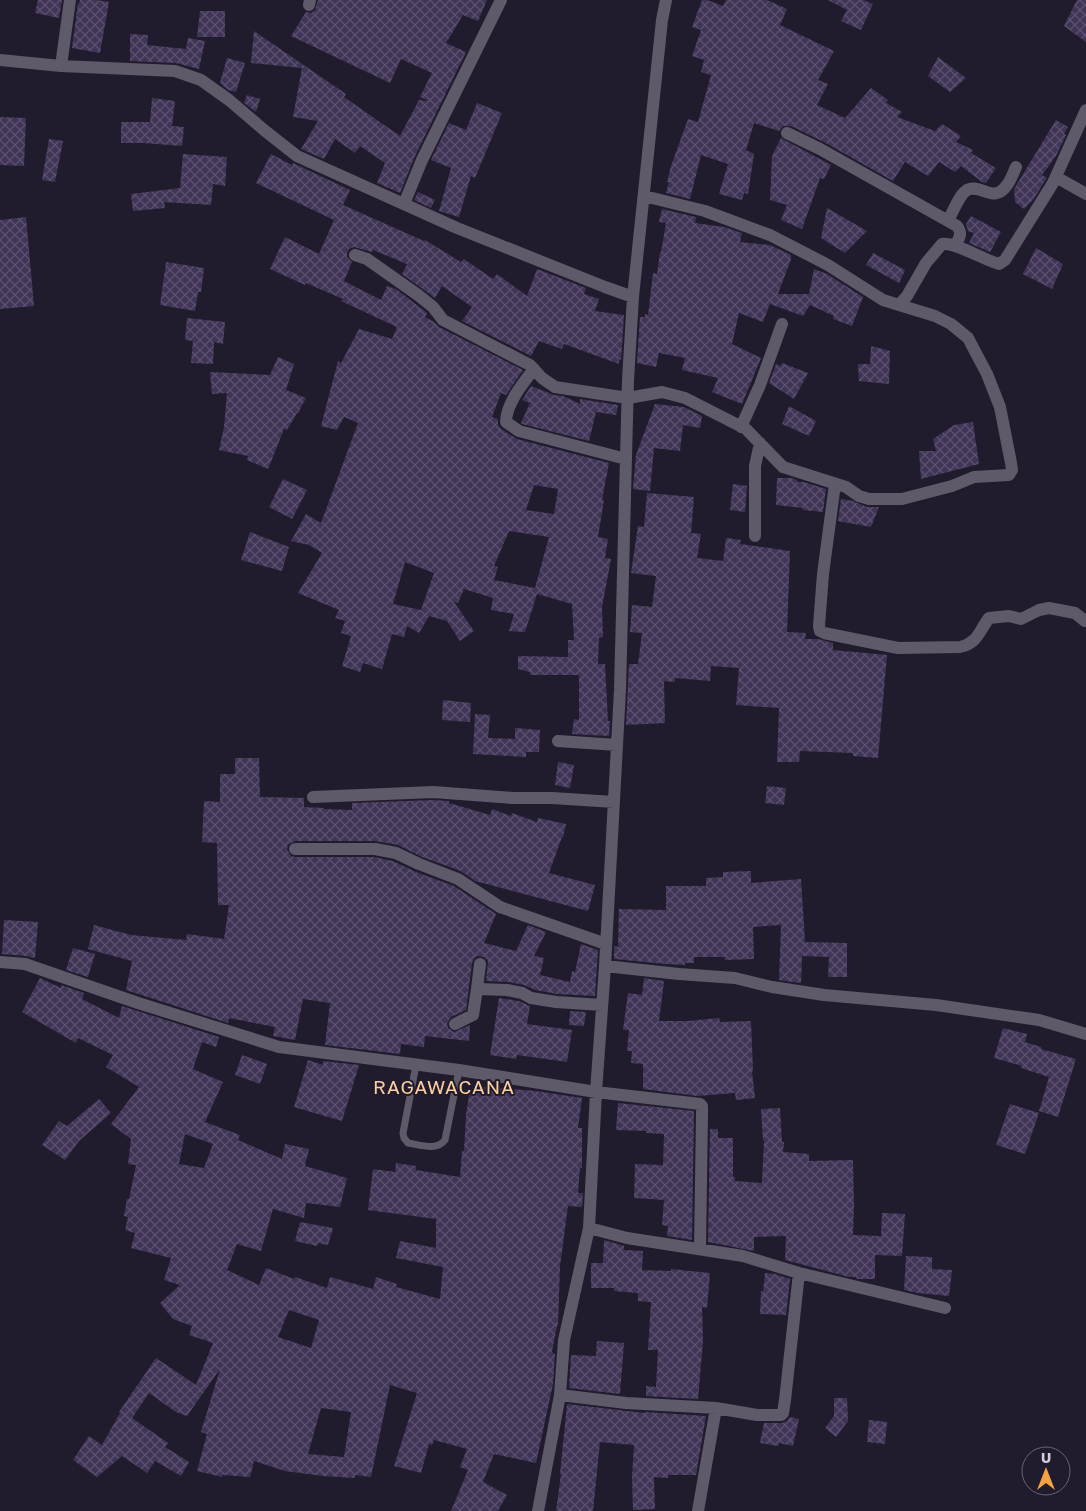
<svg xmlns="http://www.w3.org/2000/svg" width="1086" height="1511" font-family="'Golos Text',sans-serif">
<defs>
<pattern id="building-cross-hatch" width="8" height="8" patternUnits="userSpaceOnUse" patternTransform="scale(1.25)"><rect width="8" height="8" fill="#403556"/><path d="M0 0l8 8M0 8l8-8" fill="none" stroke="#5b516e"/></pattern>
</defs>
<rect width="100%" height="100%" fill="#211b2e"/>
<!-- building -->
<path fill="url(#building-cross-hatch)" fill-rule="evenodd" d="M38 0H62L59 18 35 13Z
M80 0H96L109 2 100 53 72 48 78 3 79 4Z
M318 0H487L478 21 463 15 446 43 466 52 415 156 400 193 377 183 385 163 360 146 355 153 335 139 324 159 301 149 318 121 293 117 302 68 251 63 254 31 346 94 344 97 400 136 419 100 427 101V100L420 97 432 73 401 59 390 83 291 36 306 12 311 13 315 10Z
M702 0H707L723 6 726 0H767L787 9 780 25 834 51 818 80 828 84 817 105 845 118 871 88 888 100 886 103 902 112 897 117 935 131 942 124 961 136 956 142 973 150 971 153 996 168 986 183 982 182 961 166 955 172 939 162 928 176 905 162 893 181 824 142 791 126H783L779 131 754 123 746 150 754 154 748 194 744 193 742 200 719 194 728 164 701 155 690 199 666 193 669 182H667L671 166 688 119 698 122 711 75 701 72 704 60 692 56 701 30 692 27Z
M828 0H863L873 4 861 30 841 21 847 10Z
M1077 0H1086V42L1064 26Z
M200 11H225V37H197Z
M130 34 148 35 147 45 186 49 188 38 205 41 199 69 176 63 130 61Z
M938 57 966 78 950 92 928 76Z
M227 58 245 63 236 92 228 90 220 83Z
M247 95 260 99 256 112 244 103Z
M152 98 175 101 172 126 184 127 182 146 143 143H121V122H150Z
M477 103 502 113 475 178 471 176 459 217 439 211 451 168 431 160 449 123 466 130Z
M0 117 26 118 24 166 0 165Z
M1056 120 1068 127 1064 134 1066 135 1056 156 1042 175 1047 178 1046 179 1033 200 1024 209 1015 202 1014 189Z
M781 138 831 165 824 179 820 178 802 229 781 220 787 205 770 200 772 156Z
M49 139 63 141 55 182 42 180Z
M183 154 227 157 225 186 213 184 211 205 164 202 165 208 133 211 131 194 180 188Z
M271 154 292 165 293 163 350 190 343 205 424 241 425 240 461 262 464 259 493 279 497 274 527 296 537 269 586 288 584 294 599 299 595 311 624 315 621 360 619 359V364L564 344 562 349 539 341 531 356 462 321 472 307 442 286 435 298 402 274 407 264 373 250 372 252 354 247 349 249 347 253V257L352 262 344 281 381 300 387 286 396 289 427 313 425 317 434 322 439 327 523 370 506 395 501 393 492 417 498 419V425L501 429 517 439 609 463 602 500H604L598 537 608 539 605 558 611 559 602 607 603 637 599 638 598 664H605L608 721H610L609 736 572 734 574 719 579 720V675H530V672L518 669V656L568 657V640H574L572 604 537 594 525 632 509 631 514 614 491 610 493 598 464 589 458 603 454 602 474 631 460 641 447 621 429 616 419 633 407 626 404 637 392 634 382 669 363 663 360 672 342 666 351 636 341 633 345 621 335 618 339 610 298 593 322 553 309 545 291 541 306 514 321 523 358 423 344 417 337 430 321 426 338 361 341 363 359 329 392 339 397 327 341 301 343 299 306 283 305 285 270 269 285 237 319 254 334 220 256 183ZM534 485 558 489 554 514 526 510ZM509 531 549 537 535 588 494 580 498 567 494 566ZM405 562 434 573 421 610 393 604Z
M418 192 435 200 431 208 414 200Z
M827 208 867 231 845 253 821 238Z
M662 209 696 217 695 223 724 227 742 233 740 242 770 245 791 255V259L778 294H809L814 269 827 274 863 297 852 326 833 319 834 316 810 305 803 316 770 304 763 322 739 313 732 344 761 358 742 404 712 392 718 378 682 370 685 358 659 353 656 367 637 363 640 317H645V314L648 315 653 273 657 274 660 252H661L666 223 659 222Z
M971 216 1001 232 990 252 969 243 974 233 968 231 966 224Z
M26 217 34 306 0 309V220Z
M1036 248 1063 264 1052 289 1023 274Z
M873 253 905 270 899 283 866 265Z
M166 262 204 268 201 292H198L195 311 160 305Z
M187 318 225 322 223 344 214 342 213 364 191 363 193 341 185 340Z
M871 346 890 351 889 384 859 381 858 364H870Z
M278 357 294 364 286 390 306 398 298 413H297L287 430 284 429 268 469 247 460 248 456 219 450 224 427 227 393 212 394 210 372 270 375Z
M782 363 808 373 794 399 769 383 776 364 781 366Z
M531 386 554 395 563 396 580 404V399L618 405 616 415 596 412 589 441 522 424 521 423 530 403 522 400Z
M655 404 684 407 702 416 700 428 683 425 680 451 654 448 650 491 633 489 636 455Z
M789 406 816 421 809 436 782 424Z
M973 422 979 464 921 479 919 451H936L933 439 954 425Z
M777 478H792L797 480V482H804L826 489 823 512 803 510V508L776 505Z
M283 479 307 490 292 519 269 507Z
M733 484 747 486 745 512 730 510Z
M647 493 694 497 691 533 701 534 697 558 723 561 726 538 741 540 740 544 790 551 787 632 806 633 805 639H818L833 643V650L887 655 878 758 853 756V753L800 751 799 762H777L779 708 736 705 739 668 711 666 710 681 675 678V682L664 681 665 723 626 725 629 664H638L642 633 630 632 632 605 652 607 656 576 631 573 638 526 644 527Z
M841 499 853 501 867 507H879L871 527 838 521Z
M250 532 289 547 282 571 241 560Z
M443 700 471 703 470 722 442 720Z
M475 714 490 715 488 738 515 739V728L540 730 539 752H526V757L473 754Z
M235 758H259L260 797 304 798V807L324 808V809L352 810V803L433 800 449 801V803L490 815 492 809 511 816 512 813 537 822 538 818 566 824 563 837H562L549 873 595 885 588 911 475 881 461 871 422 857 398 845 375 841H295L288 845 287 849 291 856 295 857H374L393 861 416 872 454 886 496 914 484 943 516 951 528 925 546 932 534 956 544 958 540 975 570 982 572 971 575 972 581 944 598 950 595 996 557 994 535 990 524 985 509 982 486 981 488 961 484 957 477 956 474 959 472 963 466 1010 451 1017 447 1023 448 1028 454 1032 470 1025 469 1041 425 1036 424 1047 401 1044 400 1054 325 1045 330 1003 303 999 295 1040 273 1036 275 1027 229 1018 228 1023 126 990 132 961 88 949 94 925 131 935 186 940 187 934 224 939 229 905H218L217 843 202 842 204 801 220 802V774H235Z
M558 762 574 765 570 788 555 785Z
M767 786 786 788 784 805 765 803Z
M751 871V883L801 879 805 942 847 943V977H828L829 957 802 956 801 983 779 980 781 925 753 927 754 959 725 960V957H694V963H685V965L666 964 614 959V946L618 947 619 909 666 910V886H706V878L723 877V872Z
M4 920 38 922 35 958 26 956 2 954Z
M73 948 95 954 88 977 66 970Z
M40 978 61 988V985L84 993 82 999 119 1018 122 1006 219 1037 216 1047 202 1042 193 1069 223 1082 205 1122 240 1135 238 1140 282 1159 285 1144 309 1149 305 1166 347 1178 340 1207 306 1203 304 1218 273 1209 261 1251 237 1244 227 1270 259 1285 266 1268 294 1279 295 1277 327 1288 330 1277 373 1289 376 1277 397 1284 396 1287 440 1299 443 1267 396 1258 400 1241 436 1248V1219L368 1210 373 1169 395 1172 396 1163 416 1166V1170L460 1177 462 1151H464L466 1115 470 1089 483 1091 484 1087 536 1091 582 1098 578 1128H582V1168H580L578 1193H583L582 1207 568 1206 560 1266 558 1326H557L552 1351 553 1354H555L553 1384 536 1463 494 1454 483 1482 507 1495 498 1511H451L468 1470 460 1467 467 1449 434 1440 432 1445 429 1444 421 1473 394 1466 417 1393 390 1385 371 1477 355 1475V1478L323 1476 285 1471 254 1461 250 1477 223 1475 222 1477 197 1471 207 1434 201 1432 220 1369 187 1416 176 1412 149 1393 132 1418 168 1443 165 1447 189 1462 181 1476 155 1461 147 1473 122 1456 97 1477 73 1460 89 1436 102 1445 120 1413 119 1412 156 1358 196 1385 213 1343 189 1335 192 1326 173 1319 160 1303 180 1285 164 1280 171 1258 131 1248 135 1233 125 1230 128 1217 124 1216 127 1199H129L136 1165 128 1164 131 1139 111 1124 139 1087 106 1067 113 1055 78 1038 76 1043 22 1012ZM185 1134 213 1144 204 1168 179 1164ZM289 1310 319 1320 311 1348 278 1337ZM321 1408 351 1412 344 1457 308 1454Z
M644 978 664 981 659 1021H688L719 1018 720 1022 751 1021 753 1071 752 1072 755 1098 736 1100 735 1093 697 1096 643 1089V1064L631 1063 632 1051H627L629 1030H623L628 993 642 995Z
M499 998 519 1001 530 1006 527 1024 572 1030 567 1062 517 1055 516 1059 490 1055Z
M570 1011 586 1012 584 1026 569 1025Z
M1003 1028 1027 1034 1025 1042 1041 1047V1049L1076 1059 1058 1117 1039 1111 1049 1077 1021 1068 1022 1066 994 1058Z
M242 1055 267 1064 260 1084 235 1075Z
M308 1060 323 1065V1061L359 1065 342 1121 294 1107Z
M99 1099 111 1113 79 1141 65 1160 42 1145 59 1121 67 1126Z
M618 1103 694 1111 692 1240 667 1236 668 1226 662 1225 664 1200 634 1198 635 1164 663 1165 664 1134 646 1133V1131L616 1130Z
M1010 1104 1039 1113 1025 1154 996 1145Z
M780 1108 782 1142H784L783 1152 809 1154V1161L853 1160 854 1207 853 1235 881 1236 882 1213 905 1214 902 1256 875 1255V1279H857L856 1277H849L785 1260 786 1236 754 1237V1251L708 1242 710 1129H718V1138H733V1177H735V1181L762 1183 764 1140H763L761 1109Z
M300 1222 333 1228 328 1245 318 1243 317 1246 295 1241Z
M604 1240 624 1246V1250L643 1251 642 1270 671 1271V1269L710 1273 707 1308 702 1307 703 1341 698 1399 646 1396V1386L656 1387 658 1350H648L651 1302 638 1301V1293L614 1291V1288H591V1263H603Z
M906 1256 932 1257V1269L952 1270 949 1296 918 1293 904 1290Z
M765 1273 775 1274 790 1279 786 1315 760 1314 761 1291 763 1292Z
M597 1341 624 1343 620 1394 569 1388 571 1355 596 1356Z
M834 1398H847L848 1421 836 1437 825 1428 834 1416Z
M567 1404 645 1413V1412L706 1416 696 1475H668V1478L654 1477 655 1509 633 1510 632 1477 634 1445 600 1442 593 1511H556L561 1474H560Z
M790 1417 799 1419 793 1446 779 1443 778 1446 760 1443 764 1423H782L787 1421Z
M869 1420 887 1422 885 1444 867 1442Z"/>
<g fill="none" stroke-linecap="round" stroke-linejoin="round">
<!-- lane -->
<path stroke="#5f5a6a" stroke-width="7" d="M416 1065 403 1133 404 1138 408 1143C421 1145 437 1151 445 1140L459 1070"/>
<!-- street -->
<path stroke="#5f5a6a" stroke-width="12" d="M309 5 310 0
M0 60 61 66 175 71 201 80 229 100 264 130 297 156 457 228 605 287 633 297
M61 66 70 0
M787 133 820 149 957 226C963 234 959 238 955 246
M1056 177 1086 194
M644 196 705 211 770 235 828 265 883 300 899 305 907 296 926 263 942 244C955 242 984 260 999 264L1005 260 1053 183 1086 110
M404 204 422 160 501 0
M948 221C952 213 960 194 967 190 982 183 993 205 1007 185 1011 180 1013 173 1016 167
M355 255 367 259 418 295 433 307 443 320 530 365 542 378 555 387 628 398 662 392 685 398 746 429 783 467 846 487 859 496 869 499H902L952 486 974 477 1009 475 1012 470 1011 463 1000 407 987 374 968 338 951 324 935 316 899 305
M534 369C523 383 506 404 506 422L519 431 626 459
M741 427 760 385 782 324
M835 484 823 574 819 626 820 631 824 633 898 648 960 647C978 643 979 631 989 618L1009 616 1021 619 1039 610 1049 608 1075 613 1085 621
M755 536V466L760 443
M558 741 617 745
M313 797 433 792 513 798H552L614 802
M295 849H375L396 853 419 864 458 879 500 907 606 944
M0 962 25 964 138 1003 279 1047 459 1070 596 1092 700 1104 702 1106V1113L700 1249
M605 966 679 974 735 978 772 987 824 995 936 1005 1039 1020 1086 1034
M477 989 480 964
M455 1024 473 1015 477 989 507 990 522 993 531 998 556 1002 602 1005
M589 1228 627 1238 743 1256 799 1273 945 1308
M560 1395 626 1403 716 1408 757 1415H781L783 1413 785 1400 799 1273
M538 1511 560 1395 564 1340 589 1228 596 1092 605 966 620 690 628 380 633 297 662 20 666 0
M698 1511 716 1408"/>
</g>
<g text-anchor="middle" stroke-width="4" stroke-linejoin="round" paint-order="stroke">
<!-- quarter labels -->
<g font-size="19" letter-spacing="1" fill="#fccea0" stroke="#211b2e">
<text x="444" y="1094">RAGAWACANA</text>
</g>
</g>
<!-- north arrow -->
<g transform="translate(1046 1471)"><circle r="24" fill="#211b2e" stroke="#686374"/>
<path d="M0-4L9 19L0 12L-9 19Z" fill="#f4a344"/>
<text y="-8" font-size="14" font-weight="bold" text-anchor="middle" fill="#d2cfdc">U</text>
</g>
</svg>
